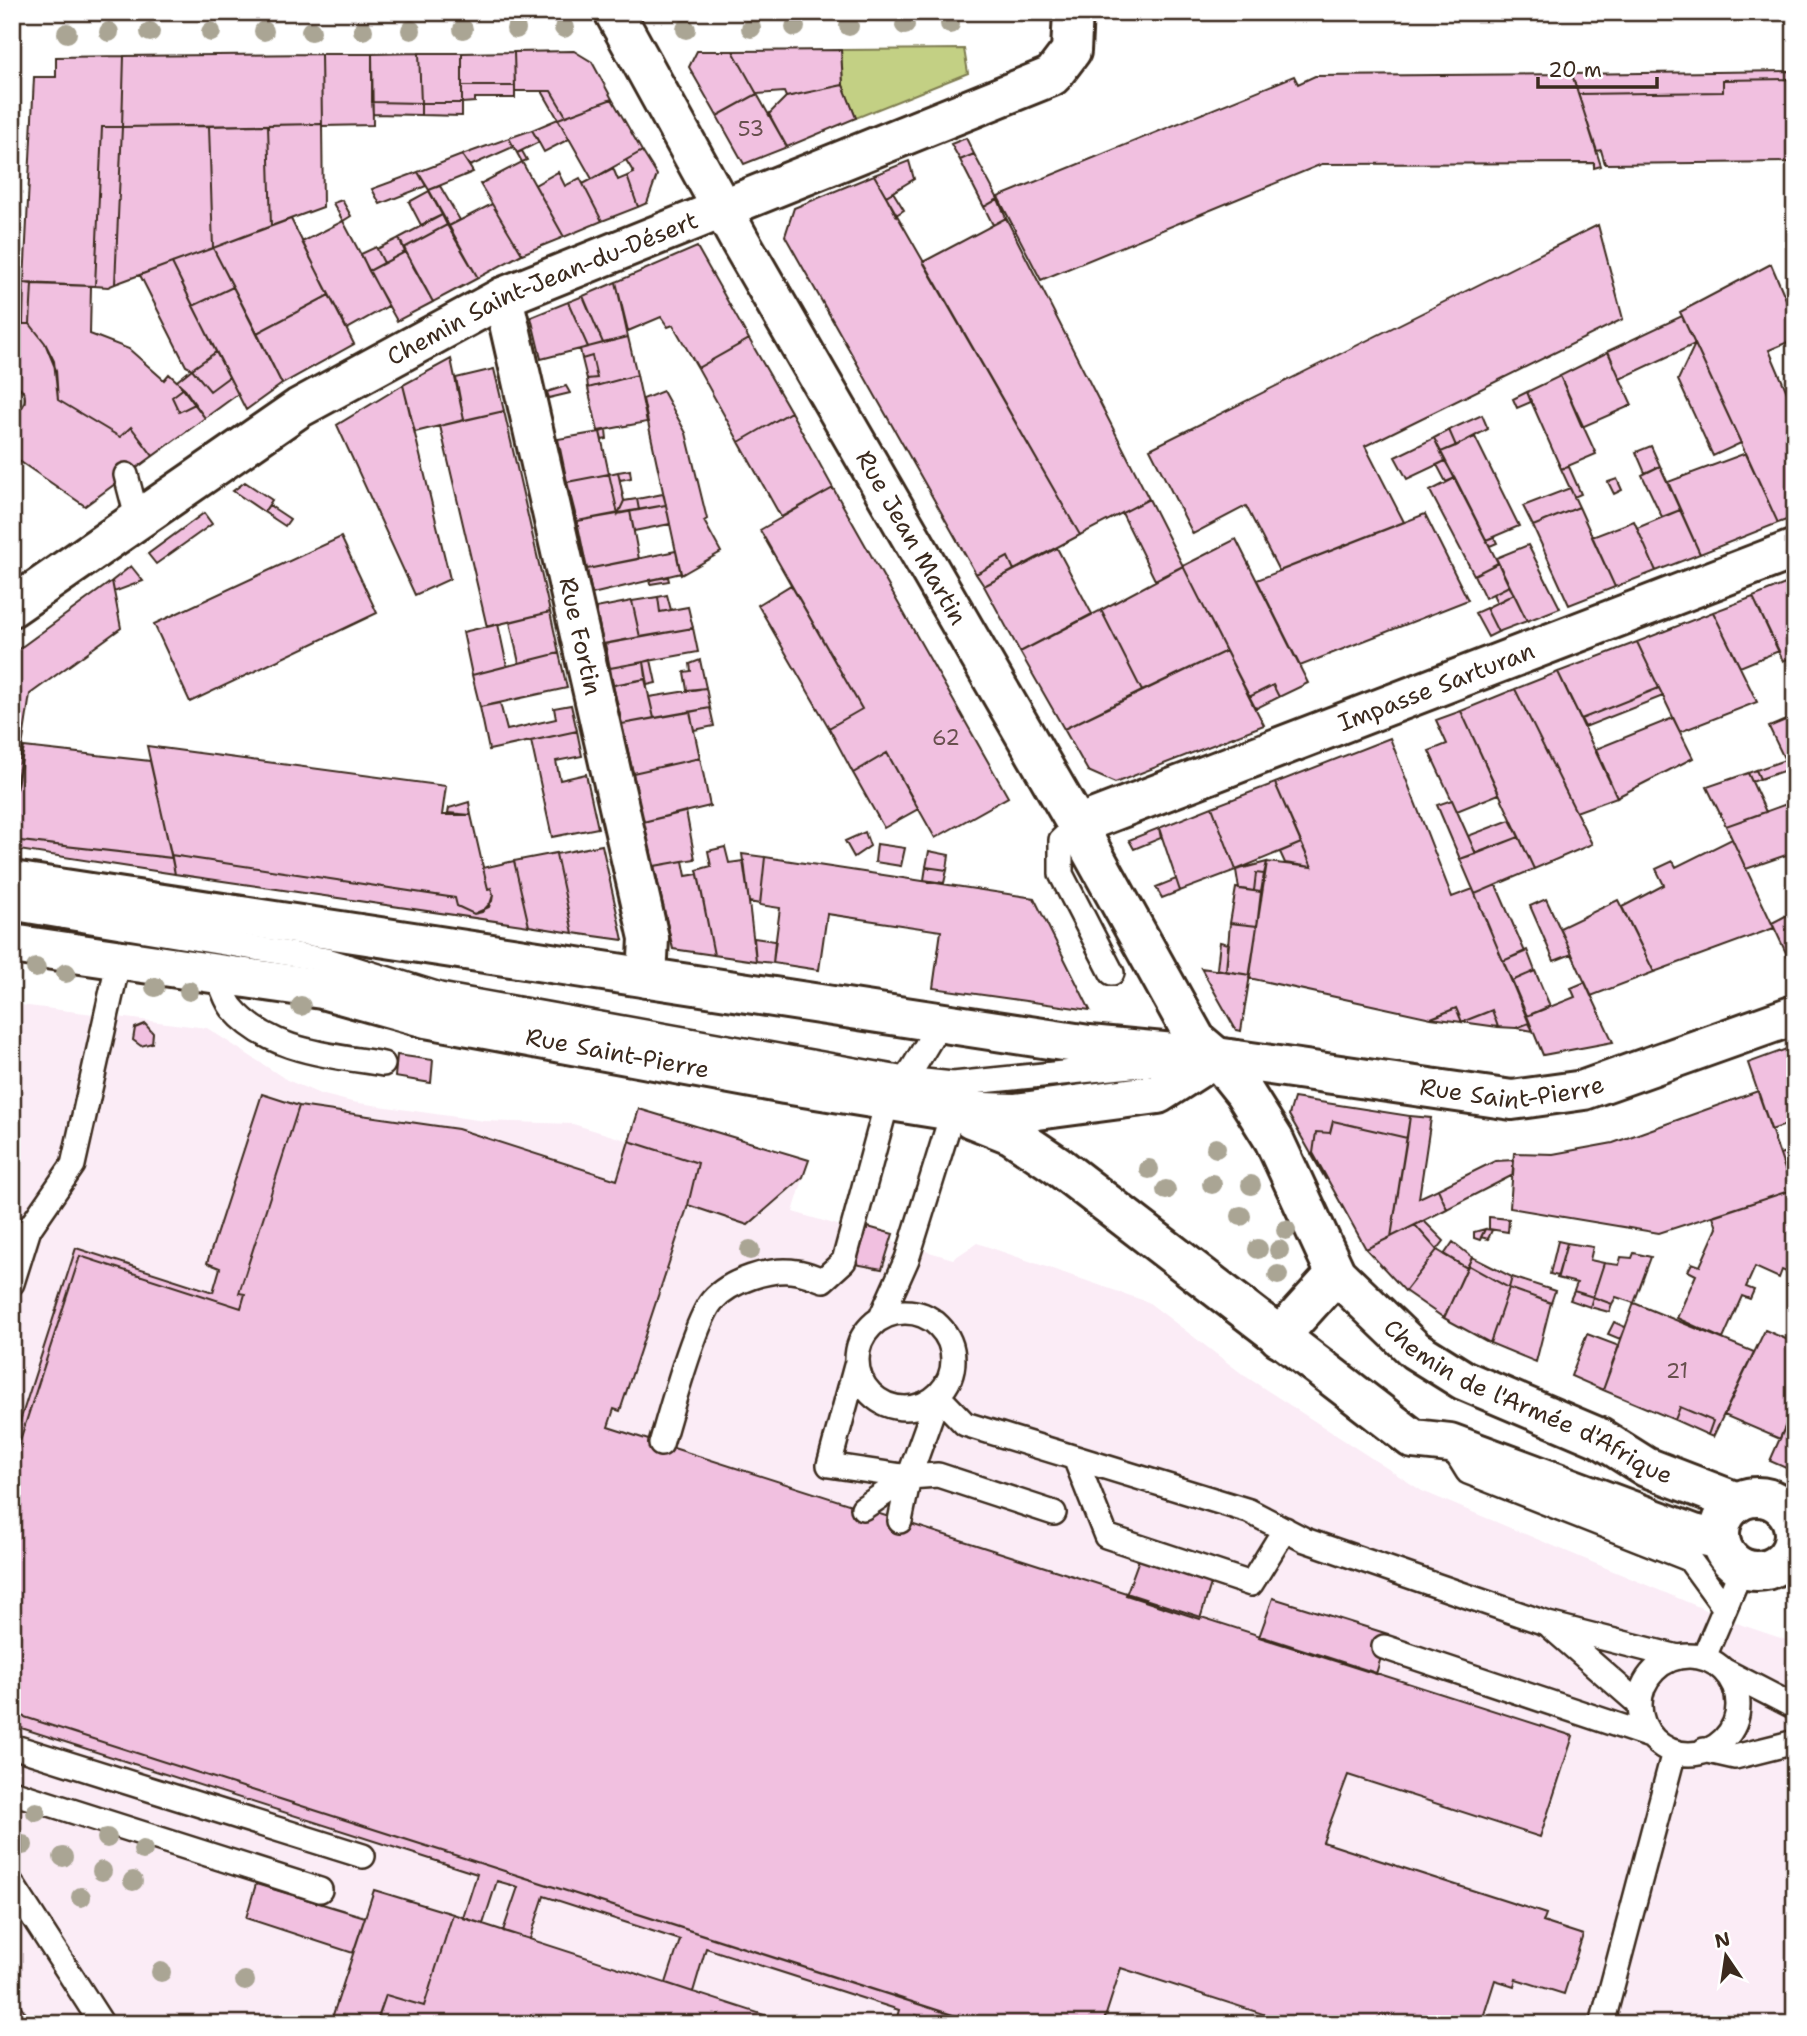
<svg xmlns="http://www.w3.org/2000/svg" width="1807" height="2036" font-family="'Shantell Sans',sans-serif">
<rect width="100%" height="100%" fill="#fff"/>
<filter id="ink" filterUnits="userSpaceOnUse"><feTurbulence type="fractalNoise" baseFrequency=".0143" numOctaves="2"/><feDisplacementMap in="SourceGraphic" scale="14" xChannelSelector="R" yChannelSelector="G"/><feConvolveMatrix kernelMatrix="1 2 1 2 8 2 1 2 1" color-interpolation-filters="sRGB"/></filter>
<g filter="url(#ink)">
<!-- built -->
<path fill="#fbecf6" d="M12 1004 207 1028 287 1080 320 1094 352 1102 484 1121 573 1124 629 1141 639 1109 809 1160 793 1212 953 1259 977 1243 1148 1302 1245 1376 1422 1491 1742 1625 1795 1643V2024H12Z"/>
<!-- green -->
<path fill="#c3d084" stroke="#7f7d51" stroke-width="2" d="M964 49 968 73 856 118 843 85 841 50Z"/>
<!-- building -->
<path fill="#f1c0e0" stroke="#3b2a1e" stroke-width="2" d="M841 50 843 85 786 97 784 92 757 94 733 51Z
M574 51 592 62 612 99 566 116 551 91H515L514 52Z
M697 51H733L757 94 717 116 689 67Z
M514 52 515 86H462V53Z
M419 53H462V103H421Z
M419 53 421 103 372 102V54Z
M321 54 322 124 122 127 124 56Z
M321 54H372L373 125 322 126Z
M124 56 122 127H102L95 286 24 283 34 77H56V57Z
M1795 71V79L1723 80V92L1578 94 1572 74Z
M1572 74 1601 166 1594 168V163L1322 164 1041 280 998 197 1294 76 1298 84 1315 76Z
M1795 79V162L1605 164 1601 150 1597 151 1578 94 1723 92V80Z
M843 85 856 118 787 147 769 114 786 97Z
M462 86H515V98H475V102L462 103Z
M542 91H551L566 116 558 119Z
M757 94 787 147 744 164 717 116Z
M612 99 642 151 592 179 558 119Z
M372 102 421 103V115L373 114Z
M421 103H462V116L421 115Z
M558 119 569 139 544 152 532 130Z
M322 124 323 207 271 226 268 125Z
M268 125 271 226 213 248 209 126Z
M209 126 213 248 115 284 122 127Z
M102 127H122L115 284 108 287 95 286Z
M532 130 539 142 517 153 509 138Z
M509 138 513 147 470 166 462 155Z
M966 138 974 154 960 160 951 144Z
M522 151 527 160 522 162 517 153Z
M642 151 657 175 647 203 638 207 627 176 634 173 626 160Z
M974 154 998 199 984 207 960 160Z
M462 155 473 172 429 190 418 172Z
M909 161 914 179 886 196 874 175Z
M522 162 564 237 522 254 480 184Z
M613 168 618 180 627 176 638 207 602 221 583 184Z
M418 172 426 186 380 204 372 189Z
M558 172 565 186 580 178 602 221 564 237 535 185Z
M874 175 1080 535 1014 570 1008 557 976 574 785 236 794 208Z
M440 186 460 220 449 226 429 190Z
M429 191 442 215 421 225 409 202Z
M893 192 904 210 896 215 886 196Z
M998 199 1006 218 993 225 984 207Z
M342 200 351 216 343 221 333 203Z
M492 204 522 254 478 278 449 226Z
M442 215 447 225 404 248 399 238Z
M1006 218 1149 499 1080 535 923 262Z
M291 219 329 295 257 333 213 248Z
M343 221 388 306 347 329 302 242Z
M447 225 478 278 433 302 404 248Z
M1598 225 1623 319 1365 446 1404 522 1279 571 1246 506 1193 534 1150 449Z
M399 238 405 252 384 263 377 249Z
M376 247 384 263 369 271 361 254Z
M697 247 749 339 698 368 673 325 668 327 661 317 628 331 616 282Z
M213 248 233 287 193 306 172 263Z
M405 252 433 302 397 321 369 271Z
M172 263 216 352 192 369 186 366 140 275Z
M1771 264 1795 320V339L1769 350 1792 404 1795 403V517L1778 523 1680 312Z
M616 282 628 337 603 343 583 296Z
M24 283 32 284 30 324H23Z
M32 284 91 286 90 334 129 349 164 380 169 374 184 388 172 397 179 412 195 404 205 418 153 456 131 427 120 437 58 400 54 361 45 343 30 324Z
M233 287 282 384 246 410 193 306Z
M329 295 354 344 282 384 257 333Z
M583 296 603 343 588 347 568 302Z
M568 302 588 347 541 359 531 317Z
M1682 316 1695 344 1620 379 1608 351Z
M12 324H30L45 343 56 370 58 400 120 437 131 427 153 456 85 506 12 456Z
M628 337 637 375 588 388 587 379 597 378 592 356 582 359 580 349Z
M749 339 791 412 739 442 698 368Z
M1695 344 1741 443 1713 456 1678 380Z
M216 352 229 377 210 391 192 369Z
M1608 352 1632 405 1582 427 1560 376Z
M592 356 597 378 587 379 582 359Z
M451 359 464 420 415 432 403 385Z
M192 369 210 391 229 377 238 394 205 418 177 381Z
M494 369 504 411 464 420 456 378Z
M637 375 647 422 598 431 588 388Z
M1560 376 1596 454 1561 469 1527 392Z
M403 385 450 579 415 595 337 425Z
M566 386 570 393 549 398 547 392Z
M184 388 195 404 179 412 172 397Z
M663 391 686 433 707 519 704 521 721 552 681 575 643 399Z
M1527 392 1531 402 1517 408 1513 399Z
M504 411 550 612 487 627 440 426Z
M791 412 833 488 781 517 739 442Z
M1482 415 1488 429 1456 446 1449 430Z
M606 430 607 439 602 440 600 432Z
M1449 430 1456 446 1441 452 1434 438Z
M600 432 609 474 567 482 558 439Z
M1475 437 1519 526 1486 540 1441 452Z
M1434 438 1445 461 1407 479 1395 457Z
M1651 446 1660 466 1645 473 1636 452Z
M1746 453 1778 523 1700 554 1668 482Z
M1445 461 1455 478 1446 482 1437 465Z
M1660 466 1680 510 1662 517 1642 475Z
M1569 467 1581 494 1574 497 1561 469Z
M630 470 631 478 620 480 618 472Z
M618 472 624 501 618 514 609 474Z
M609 474 618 514 577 521 567 482Z
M1455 478 1498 563 1474 575 1430 491Z
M1617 479 1622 490 1614 494 1608 482Z
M245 482 272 500 264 512 233 491Z
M833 488 1008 797 935 838 887 753 853 773 829 728 862 709 760 530Z
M1570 488 1579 507 1533 526 1523 506Z
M663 494 666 505 639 510 637 499Z
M637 499 639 510 618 514 624 501Z
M1149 499 1183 566 1155 580 1122 513Z
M269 505 290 519 285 526 264 512Z
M666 505 670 524 634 531 630 511Z
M1579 507 1615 587 1569 605 1533 526Z
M1680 510 1700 554 1656 571 1637 528Z
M630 511 639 559 587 569 577 521Z
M204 513 212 524 156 564 148 554Z
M1425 514 1468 600 1300 666 1257 580Z
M1634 521 1656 571 1615 587 1592 537Z
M341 537 377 613 190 702 154 624Z
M1494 537 1497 543 1490 546 1486 540Z
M1236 539 1308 683 1279 697 1273 685 1249 697 1183 566Z
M1528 545 1560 608 1527 621 1496 558Z
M1057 548 1092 614 1020 652 984 586Z
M676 551 681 573 592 594 587 569Z
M1008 557 1014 570 984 586 976 574Z
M1498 563 1509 586 1485 598 1474 575Z
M131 566 143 581 114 592 112 581Z
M1183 566 1226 651 1142 691 1101 610Z
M668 577 669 581 650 584 649 580Z
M1795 580V656L1783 661 1753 597Z
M112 581 121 628 30 694 12 814V654Z
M791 585 862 709 829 728 758 605Z
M1509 586 1514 594 1497 603 1493 594Z
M1514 594 1527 621 1498 632 1486 608Z
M667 595 671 610 660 612 658 597Z
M658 597 660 612 688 607 693 628 640 637 632 601Z
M1753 597 1779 651 1740 667 1713 612Z
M632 601 640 637 603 644 596 608Z
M1486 608 1498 632 1488 637 1475 613Z
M1101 610 1142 691 1064 729 1020 652Z
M550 612 559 653 519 663 510 622Z
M1713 612 1757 702 1680 732 1637 642Z
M498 624 507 666 472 675 463 632Z
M693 628 698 652 610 668 605 644Z
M1637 642 1659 688 1581 719 1558 672Z
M1226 651 1264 725 1115 783 1088 771 1064 729Z
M559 653 567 688 480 707 472 675Z
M651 660 656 683 647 685 644 662Z
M700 660 706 688 687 690 684 672 691 671 690 664Z
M644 662 647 679 613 685 610 668Z
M1558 672 1617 797 1576 812 1515 689Z
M645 679 654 718 622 724 613 685Z
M1273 685 1279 697 1255 709 1249 697Z
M706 688 710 708 654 718 649 697Z
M1659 688 1663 696 1585 727 1581 719Z
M1515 689 1592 844 1534 869 1461 711Z
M500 703 507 730 556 719 554 708 571 705 577 731 489 750 480 707Z
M710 708 714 726 694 730 690 712Z
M1461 711 1499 794 1457 811 1429 751 1447 744 1436 720Z
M690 712 700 758 633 773 622 724Z
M1795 716V781L1769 727Z
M1673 718 1693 758 1617 797 1596 749Z
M577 731 582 756 556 761 560 780 586 774 598 828 552 837 531 741Z
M1390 738 1452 897 1473 889 1529 1023 1516 1028 1498 1027 1492 1010 1462 1022 1456 1008 1431 1018 1249 978 1267 862 1312 867 1275 783Z
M147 746 446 786 442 815H471L488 889 491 888 493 895 492 901 482 912 474 914 457 906 455 898 171 855Z
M24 747 150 761 172 858 12 840V814Z
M887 753 918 809 884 828 853 773Z
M700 758 710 806 643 822 633 773Z
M1785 760 1789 769 1760 779 1756 770Z
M1756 770 1760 779 1752 782 1748 773Z
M1748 773 1766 812 1726 826 1707 787Z
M1275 783 1301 843 1236 870 1212 807Z
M1452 800 1476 854 1460 859 1437 805Z
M1795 801V852L1746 869 1726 826Z
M469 802 471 815 448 813 449 808Z
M1212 807 1236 870 1180 891 1159 828Z
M686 811 695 859 654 866 643 822Z
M1510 820 1519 837 1476 854 1468 836Z
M1159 828 1161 838 1134 849 1129 840Z
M865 832 870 846 854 857 845 841Z
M1519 837 1534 869 1475 894 1460 859Z
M1732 839 1774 928 1654 972 1622 907 1664 885 1656 869 1673 861 1676 867Z
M12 840 172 858 175 874 12 849Z
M1301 843 1312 867 1285 863 1280 852Z
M877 844 905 848 901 866 875 862Z
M602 845 623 940 573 933 556 854Z
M725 847 729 863 744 861 756 961 714 955 697 870 711 866 708 851Z
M929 851 949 855 947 870 926 867Z
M556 853V854L573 933 529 926 514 861Z
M742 854 765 857 760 904 749 902Z
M171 855 455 898 457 906 474 914 489 907 493 895 491 888 488 889 483 868 514 861 529 926 175 874Z
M765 857 1034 898 1090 1010 933 988 941 931 827 914 819 970 773 963 780 908 760 905Z
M683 861 686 876 698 874 714 955 673 949 654 866Z
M1267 862 1264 874 1256 873 1254 891 1239 889 1236 870Z
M926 867 947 870 944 883 924 880Z
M1256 873 1264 874 1261 892 1254 891Z
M1176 879 1180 891 1162 898 1156 887Z
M1496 885 1525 952 1503 961 1475 894Z
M1236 888 1261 892 1257 926 1230 923Z
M1546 899 1572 954 1554 961 1530 906Z
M1618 900 1654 972 1591 996 1560 928Z
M1795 911V972L1772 923Z
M1230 923 1257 926 1250 975 1226 971Z
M754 938 775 941 773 963 756 961Z
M1220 942 1229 944 1226 971 1217 969Z
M1527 950 1535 971 1512 981 1503 961Z
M1201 968 1250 975 1241 1031 1236 1030Z
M1535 971 1550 1006 1527 1016 1512 981Z
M1585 982 1613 1042 1543 1055 1527 1016 1575 997 1571 988Z
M1456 1008 1462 1022 1431 1018 1437 1016Z
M1492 1010 1498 1027 1462 1022 1485 1013Z
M1529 1023 1533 1031 1516 1028Z
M145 1024 153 1033 152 1043 141 1046 133 1040 135 1028Z
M1795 1046V1113L1792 1114 1795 1122 1771 1130 1748 1063Z
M397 1055 433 1060 431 1083 395 1077Z
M1758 1091 1792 1190 1659 1233 1510 1208 1514 1153 1553 1154 1613 1143Z
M262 1094 299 1106 239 1293 245 1294 241 1308 80 1256 12 1465V1446L76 1248 213 1292 220 1268 207 1263Z
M1294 1098 1410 1116 1407 1138 1333 1121 1330 1133 1316 1132 1313 1153 1326 1180 1289 1115Z
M299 1106 458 1129 617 1180 629 1141 698 1163 688 1205 620 1411 614 1409 608 1427 1573 1736 1540 1837 1348 1775 1323 1842 1546 1914 1543 1922 1583 1935 1564 1994 1516 1979 1514 1986 1495 1980 1481 2024H1294L1121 1968 1103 2024H980L12 1713V1465L80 1256 241 1308 245 1294 239 1293Z
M639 1109 809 1160 803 1177 748 1225 688 1205 698 1163 629 1141Z
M1410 1116 1431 1118 1419 1198 1438 1189 1447 1209 1391 1237Z
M1333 1121 1407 1138 1391 1237 1366 1249 1313 1153 1316 1132 1330 1133Z
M1795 1149V1198L1780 1154Z
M1514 1160 1513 1175 1447 1209 1438 1189 1495 1161Z
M1792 1190 1795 1198V1266L1791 1274 1782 1270 1779 1278 1755 1267 1746 1287 1754 1290 1750 1299 1742 1296 1723 1339 1677 1318 1696 1275 1688 1271 1692 1263 1700 1266 1717 1228 1713 1216Z
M1489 1217 1509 1219 1508 1232 1489 1229Z
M1424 1221 1444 1241 1437 1250 1415 1225Z
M1415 1225 1437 1250 1405 1291 1366 1249Z
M868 1227 893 1234 882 1269 855 1264Z
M1485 1229 1492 1230 1488 1239 1481 1237Z
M1485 1229 1480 1240 1474 1238V1232Z
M1558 1241 1567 1243 1558 1276 1550 1274Z
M1453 1242 1472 1257 1467 1268 1444 1255Z
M1567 1243 1593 1247 1590 1260 1604 1263 1593 1297 1574 1291 1577 1283 1557 1278Z
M1437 1250 1467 1268 1444 1318 1405 1291Z
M1634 1253 1651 1257 1634 1303 1616 1297 1612 1304 1593 1297 1604 1263 1619 1265 1621 1257 1632 1258Z
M1472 1257 1512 1277 1509 1288 1468 1265Z
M1468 1265 1509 1288 1490 1343 1444 1318Z
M1512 1277 1555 1291 1551 1303 1509 1288Z
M1509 1288 1551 1303 1536 1362 1490 1343Z
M1574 1291 1593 1297 1590 1307 1570 1300Z
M1593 1297 1612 1304 1609 1312 1590 1307Z
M1634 1303 1754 1352 1713 1437 1708 1435 1713 1421 1680 1407 1675 1420 1603 1390Z
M1614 1322 1625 1327 1620 1339 1608 1334Z
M1765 1330 1795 1343V1404L1780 1439 1724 1415Z
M1587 1334 1619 1346 1603 1390 1571 1376Z
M1795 1404V1472L1770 1461Z
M1680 1407 1713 1421 1708 1435 1675 1420Z
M1141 1554 1213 1577 1200 1619 1126 1595Z
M1273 1598 1388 1634 1376 1674 1259 1637Z
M12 1713 978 2023V2024H943L916 2015 913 2024H895L899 2010 706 1948 693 1992 666 1983 680 1940 544 1896 530 1939 503 1931 518 1887 497 1881 483 1924 463 1918 477 1874 12 1725Z
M256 1884 365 1917 353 1953 246 1918Z
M374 1890 453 1914 424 2006 386 1995 376 2024H330Z
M453 1914 483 1924 792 2024H376L386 1995 424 2006Z
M12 1954 19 1964 12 1969Z
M12 1993 33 2024H12Z"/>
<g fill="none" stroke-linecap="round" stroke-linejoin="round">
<defs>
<path id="lane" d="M12 398V399
M126 475 137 517
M1077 825 1061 840V874L1112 973
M12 908 327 960 440 995 905 1079 953 1084 1151 1064
M217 973C221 984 225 999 232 1008 269 1052 330 1055 383 1064
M12 1283 29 1229 73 1165 119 959
M857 1360a48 48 0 1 1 96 0a48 48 0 1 1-96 0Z
M882 1315 907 1259 953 1111
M857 1362 829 1465 909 1477 938 1396 965 1424 1249 1511 1305 1540 1548 1624 1678 1657
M1450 1443 1468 1472 1689 1559 1724 1607
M661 1444C670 1414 695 1321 712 1301 729 1281 771 1267 797 1272 806 1273 814 1277 823 1280L844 1261 887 1102 913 1068 940 1023
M1075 1458 1106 1536 1251 1584 1285 1529
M863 1508 909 1477 938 1475 1054 1513
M900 1521 909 1477
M1551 1627 1639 1704
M1384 1647 1650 1736
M1640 1705a49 49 0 1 1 98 0a49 49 0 1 1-98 0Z
M1704 1657 1742 1568
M1725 1671 1795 1707
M12 1746 363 1856
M1704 1750 1735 1757 1795 1742
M12 1792 320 1890
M12 1884 102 2024
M1602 2024 1674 1752"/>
<g id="street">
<path id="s1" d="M614 12 740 241 1077 825 1196 1040 1216 1057"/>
<path id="s2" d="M503 297 649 938 647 978"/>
<path id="s3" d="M12 607 299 408 503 297 1052 76 1071 51 1073 12"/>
<path id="s4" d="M1077 825 1795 549"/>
</g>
<g id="secondary">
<path id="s5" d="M12 881 1089 1045 1216 1057 1512 1100 1584 1090 1795 1015"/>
<path id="s6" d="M12 944 322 989 426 1018 785 1084 953 1111 1015 1113 1158 1094 1216 1057"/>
<path id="s7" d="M1216 1057 1244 1092 1274 1140 1336 1274 1415 1350 1463 1380 1600 1438 1646 1467 1737 1502"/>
<path d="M971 1118 1011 1134 1057 1165 1413 1439 1450 1443 1694 1534 1720 1540"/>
<path d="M1279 1337 1336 1274"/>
<circle cx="1757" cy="1534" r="37"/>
</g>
</defs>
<!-- lane casing -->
<use href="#lane" stroke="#3b2a1e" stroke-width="28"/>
<!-- street casing -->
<use href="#street" stroke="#3b2a1e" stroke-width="44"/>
<!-- secondary casing -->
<use href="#secondary" stroke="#3b2a1e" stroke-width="44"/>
<!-- lane -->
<use href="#lane" stroke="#fff" stroke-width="23"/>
<!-- street -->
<use href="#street" stroke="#fff" stroke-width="38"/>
<!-- secondary -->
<use href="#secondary" stroke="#fff" stroke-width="38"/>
</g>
<!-- trees -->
<g fill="#aaa594">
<circle cx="950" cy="24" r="10"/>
<circle cx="905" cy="25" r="10"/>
<circle cx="849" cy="26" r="10"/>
<circle cx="795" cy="27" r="10"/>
<circle cx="564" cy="28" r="10"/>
<circle cx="751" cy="28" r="10"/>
<circle cx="463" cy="29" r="10"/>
<circle cx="516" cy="29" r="10"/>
<circle cx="686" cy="29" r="10"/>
<circle cx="363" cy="30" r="10"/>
<circle cx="411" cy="30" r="10"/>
<circle cx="264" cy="31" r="10"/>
<circle cx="311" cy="31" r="10"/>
<circle cx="109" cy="32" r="10"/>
<circle cx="150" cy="32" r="10"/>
<circle cx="211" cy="32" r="10"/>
<circle cx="67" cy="33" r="10"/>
<circle cx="36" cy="968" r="10"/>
<circle cx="66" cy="973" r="10"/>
<circle cx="155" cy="987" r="10"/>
<circle cx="189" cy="991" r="10"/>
<circle cx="301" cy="1006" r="10"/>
<circle cx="1216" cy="1148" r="10"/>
<circle cx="1149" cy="1169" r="10"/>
<circle cx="1212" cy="1184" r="10"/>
<circle cx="1251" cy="1185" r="10"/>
<circle cx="1166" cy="1190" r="10"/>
<circle cx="1241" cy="1216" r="10"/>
<circle cx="1286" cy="1230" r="10"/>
<circle cx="1258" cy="1249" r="10"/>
<circle cx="750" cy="1250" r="10"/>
<circle cx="1279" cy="1250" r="10"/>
<circle cx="1278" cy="1275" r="10"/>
<circle cx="36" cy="1812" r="10"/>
<circle cx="107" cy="1838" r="10"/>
<circle cx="23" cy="1845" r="10"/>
<circle cx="143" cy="1850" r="10"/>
<circle cx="63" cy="1857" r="10"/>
<circle cx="102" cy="1871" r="10"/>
<circle cx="133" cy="1881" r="10"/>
<circle cx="81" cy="1897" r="10"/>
<circle cx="161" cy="1972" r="10"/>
<circle cx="245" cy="1981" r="10"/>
</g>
</g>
<g text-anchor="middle" stroke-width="5" stroke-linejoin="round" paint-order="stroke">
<!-- number labels -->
<g font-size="21" fill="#68504e">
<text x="751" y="136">53</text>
<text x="946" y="745">62</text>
<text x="1677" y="1378">21</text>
</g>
<!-- street labels -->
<g font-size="24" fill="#3b2a1e" stroke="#fff">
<text dy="8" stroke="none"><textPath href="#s3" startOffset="621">Chemin Saint-Jean-du-Désert</textPath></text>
<text dy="8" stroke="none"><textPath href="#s1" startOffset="604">Rue Jean Martin</textPath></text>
<text dy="8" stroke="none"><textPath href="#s2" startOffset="348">Rue Fortin</textPath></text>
<text dy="8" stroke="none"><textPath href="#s4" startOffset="385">Impasse Sarturan</textPath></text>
<text dy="8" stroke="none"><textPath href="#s6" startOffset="616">Rue Saint-Pierre</textPath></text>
<text dy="8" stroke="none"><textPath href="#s5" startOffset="1516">Rue Saint-Pierre</textPath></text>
<text dy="8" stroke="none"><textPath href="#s7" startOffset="483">Chemin de l'Armée d'Afrique</textPath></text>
</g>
</g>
<!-- margin -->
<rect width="1807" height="2036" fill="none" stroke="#fff" stroke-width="42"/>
<rect x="21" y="21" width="1765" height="1994" fill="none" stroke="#3b2a1e" stroke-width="2.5" filter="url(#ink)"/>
<!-- north arrow -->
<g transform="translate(1726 1956) rotate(347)" stroke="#ffffff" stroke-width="5" paint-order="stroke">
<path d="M0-5L12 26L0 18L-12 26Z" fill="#3b2a1e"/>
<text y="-10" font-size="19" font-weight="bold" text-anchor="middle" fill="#3b2a1e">N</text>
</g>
<!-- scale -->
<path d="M1538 77v10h119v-10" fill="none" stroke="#3b2a1e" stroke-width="3.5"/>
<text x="1548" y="77" font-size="21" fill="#3b2a1e" stroke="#ffffff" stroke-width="5" paint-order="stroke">20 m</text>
</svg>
